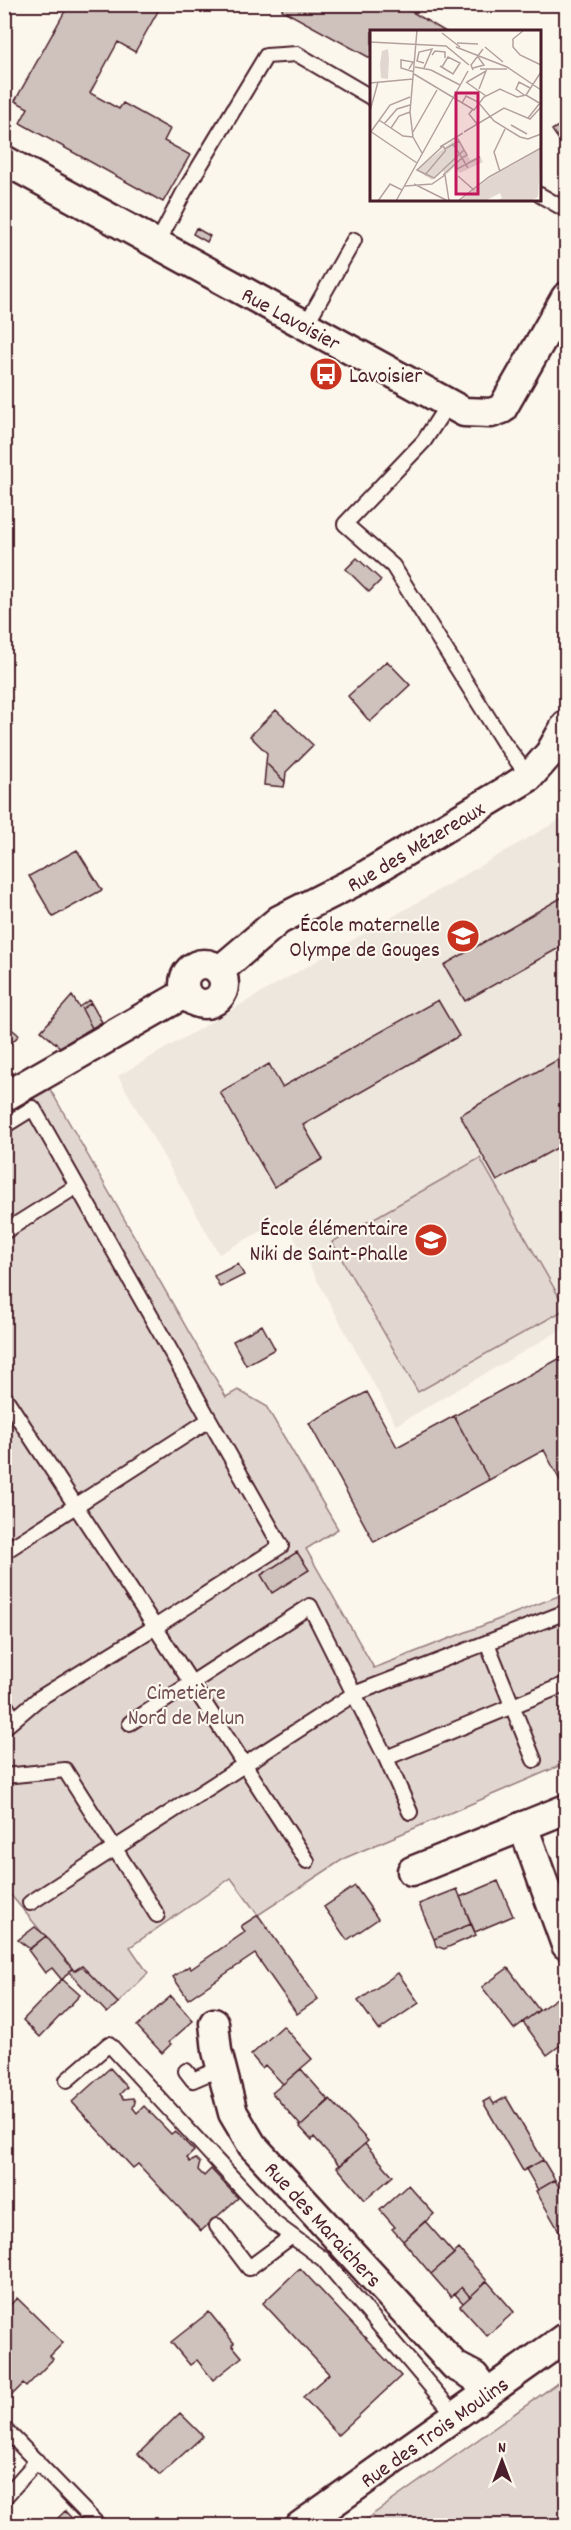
<svg xmlns="http://www.w3.org/2000/svg" width="571" height="2530" font-family="Dekko,sans-serif">
<rect width="100%" height="100%" fill="#fbf7ec"/>
<filter id="ink" filterUnits="userSpaceOnUse"><feTurbulence type="fractalNoise" baseFrequency=".0167" numOctaves="2"/><feDisplacementMap in="SourceGraphic" scale="12" xChannelSelector="R" yChannelSelector="G"/><feConvolveMatrix kernelMatrix="1 2 1 2 8 2 1 2 1" color-interpolation-filters="sRGB"/></filter>
<g filter="url(#ink)">
<!-- built -->
<path fill="#eee7de" d="M566 816V1327L396 1425 284 1219 219 1254 118 1076Z"/>
<!-- green -->
<path fill="#e2d7d0" stroke="#967b7e" stroke-width="1.5" d="M50 1089 226 1397 238 1390 266 1406 338 1529 306 1549 374 1668 566 1593V1763L345 1858 258 1915 231 1878 130 1947 148 1973 118 2003 82 1966 74 1971 5 1888V1114Z
M480 1158 566 1309 418 1392 332 1242Z
M566 2377V2525H358Z"/>
<!-- building -->
<path fill="#cfc2bc" stroke="#4a1f2b" stroke-width="1.5" d="M69 4H162L135 52 118 42 90 93 119 109 123 103 170 129 164 141 190 155 163 202 20 123 28 108 15 101Z
M285 4H399L446 32H372V59L282 10Z
M566 121V140L561 143 552 130Z
M196 228 210 236 207 242 193 234Z
M326 362 340 370 337 376 323 368Z
M357 558 381 580 369 592 346 569Z
M387 661 410 685 370 722 348 696Z
M276 710 313 745 286 772 285 782 266 763 267 753 250 736Z
M266 763 285 782 284 787 264 785Z
M77 850 102 890 53 917 29 876Z
M566 895V944L465 1001 444 965Z
M72 996 79 1007 89 1000 91 1003 82 1009 92 1028 60 1047 41 1031Z
M438 1000 459 1036 303 1125 323 1159 274 1187 220 1092 269 1064 282 1087Z
M91 1003 102 1022 92 1028 82 1009Z
M4 1023 19 1035 4 1051Z
M566 1055V1143L497 1181 460 1115Z
M238 1264 244 1275 220 1287 214 1276Z
M262 1325 275 1349 246 1365 233 1341Z
M566 1355V1492L544 1450 489 1480 454 1416Z
M367 1392 397 1447 454 1416 489 1480 374 1542 309 1423Z
M297 1552 309 1570 272 1593 261 1575Z
M498 1881 513 1916 475 1932 460 1897Z
M355 1886 378 1919 347 1940 324 1907Z
M457 1889 471 1924 434 1939 419 1904Z
M258 1915 318 1999 297 2014 255 1954 188 1999 173 1977 189 1966 191 1969 245 1932 241 1926Z
M471 1924 476 1935 444 1949 436 1946 434 1939Z
M35 1927 46 1936 30 1949 18 1940Z
M46 1936 72 1968 62 1980 52 1968 45 1973 28 1950Z
M82 1966 118 2003 107 2013 69 1972 72 1968 74 1971Z
M508 1968 539 2010 514 2029 482 1987Z
M398 1973 419 2003 379 2030 358 2001Z
M62 1979 80 1995 40 2037 23 2020Z
M171 1996 193 2021 169 2042 171 2044 162 2053 137 2026Z
M557 1998 566 2010 563 2012 566 2017V2041L547 2055 523 2022Z
M283 2026 312 2059 283 2084 265 2065 262 2068 251 2055Z
M566 2060V2080L557 2067Z
M110 2068 127 2087 120 2094 124 2099 133 2098 135 2102 133 2108 137 2113 144 2106 171 2134 175 2131 194 2151 187 2158 190 2162 196 2159 200 2163 198 2170 204 2176 211 2169 238 2198 201 2231 138 2164 133 2168 72 2102Z
M301 2069 329 2101 301 2126 272 2093Z
M506 2097 543 2160 523 2171 483 2102 490 2098 494 2104Z
M330 2099 368 2141 340 2166 314 2137 312 2140 300 2127Z
M365 2144 393 2176 365 2200 337 2167Z
M543 2160 555 2180 538 2190 526 2169Z
M555 2180 566 2200V2243L536 2191Z
M408 2185 434 2214 403 2241 392 2229 395 2227 380 2210Z
M425 2221 454 2254 431 2274 403 2241Z
M459 2249 487 2281 470 2297 462 2287 451 2297 431 2274Z
M300 2268 401 2376 338 2435 303 2397 329 2374 263 2303Z
M487 2281 514 2312 487 2336 460 2306Z
M462 2287 470 2297 463 2303 455 2294Z
M17 2298 63 2343 50 2356 53 2359 26 2387 23 2384 9 2398 4 2393V2311Z
M209 2312 234 2343 232 2345 242 2357 213 2380 197 2360 190 2365 171 2342Z
M180 2413 203 2436 160 2475 138 2454Z
M65 2511 79 2526H61L56 2520Z"/>
<g fill="none" stroke-linecap="round" stroke-linejoin="round">
<defs>
<path id="lane" d="M540 195 566 210
M157 244 184 192 266 56 297 54 372 98
M305 326 354 240
M448 404 424 441 345 524 393 566 504 743 529 777
M4 1126 33 1108 281 1546 155 1627 4 1396
M4 1232 77 1186
M4 1552 209 1420
M487 1643 534 1760
M4 1703 14 1719
M130 1723 310 1606 386 1758
M4 1728 38 1699 155 1627 307 1861
M4 1776 65 1770 157 1915
M410 1812 386 1758 566 1684
M30 1903 354 1694 566 1612
M186 2071 193 2080 221 2068
M67 2080 109 2044 274 2223 323 2259 455 2415
M217 2226 249 2268 292 2236
M4 2428 99 2526
M4 2498 37 2461"/>
<g id="street">
<path id="s1" d="M4 160 464 412 491 413 502 409 566 297"/>
<circle cx="204" cy="984" r="20"/>
<path id="s2" d="M219 971 279 920 358 880 529 777 550 753 566 725"/>
<path d="M4 1097 186 993"/>
<path d="M523 1826 566 1945"/>
<path d="M412 1871 566 1809"/>
<path id="s3" d="M214 2023 217 2051 233 2113 252 2145 455 2366 474 2376 486 2392"/>
<path id="s4" d="M300 2526 566 2337"/>
</g>
</defs>
<!-- lane casing -->
<use href="#lane" stroke="#4a1f2b" stroke-width="18"/>
<!-- street casing -->
<use href="#street" stroke="#4a1f2b" stroke-width="33"/>
<!-- lane -->
<use href="#lane" stroke="#fbf7ec" stroke-width="14"/>
<!-- street -->
<use href="#street" stroke="#fbf7ec" stroke-width="28"/>
</g>
</g>
<!-- icons -->
<defs>
<symbol id="bus-disc" viewBox="-11 -11 22 22"><circle r="9.5" fill="#c8321e" stroke="#fbf7ec"/><path d="M-5-6H5V4H4V6H2V4H-2V6H-4V4H-5ZM-3.5-4V0h7V-4ZM-3.5 1.2v1.5H-2V1.2ZM2 1.2v1.5H3.5V1.2Z" fill="#fff"/></symbol>
<symbol id="school-disc" viewBox="-11 -11 22 22"><circle r="9.5" fill="#c8321e" stroke="#fbf7ec"/><path d="M0-5L7-2L0 1L-7-2ZM-4 1L0 2.5L4 1V4Q0 6-4 4Z" fill="#fff"/></symbol>
</defs>
<g fill-rule="evenodd">
<use href="#bus-disc" x="307" y="355" width="38" height="38"/>
<use href="#school-disc" x="444" y="917" width="38" height="38"/>
<use href="#school-disc" x="412" y="1221" width="38" height="38"/>
</g>
<g text-anchor="middle" stroke-width="4.5" stroke-linejoin="round" paint-order="stroke">
<!-- street labels -->
<g font-size="22" fill="#4a1f2b" stroke="#fbf7ec">
<text dy="8" stroke="none"><textPath href="#s1" startOffset="328">Rue Lavoisier</textPath></text>
<text dy="8" stroke="none"><textPath href="#s2" startOffset="234">Rue des Mézereaux</textPath></text>
<text dy="8" stroke="none"><textPath href="#s3" startOffset="236">Rue des Maraichers</textPath></text>
<text dy="8" stroke="none"><textPath href="#s4" startOffset="164">Rue des Trois Moulins</textPath></text>
</g>
<!-- poi labels -->
<g font-size="22" fill="#4a1f2b" stroke="#fbf7ec" text-anchor="end">
<text x="349" y="382" text-anchor="start">Lavoisier</text>
<text x="440" y="931">École maternelle<tspan x="440" dy="25">Olympe de Gouges</tspan></text>
<text x="408" y="1235">École élémentaire<tspan x="408" dy="25">Niki de Saint-Phalle</tspan></text>
</g>
<!-- park labels -->
<g font-size="22" fill="#704d54" stroke="#fbf7ec">
<text x="186" y="1699">Cimetière<tspan x="186" dy="25">Nord de Melun</tspan></text>
</g>
</g>
<!-- overview -->
<g transform="translate(370 30)">
<rect width="171" height="171" fill="#fbf7ec"/>
<path d="M18 19 19 29 18 49 11 48 10 34 12 21ZM88 107 100 130 110 126 113 132 90 143 84 137 77 144 71 140 62 150 46 140ZM171 119 168 167 160 171H126L132 168 130 163 115 171H90L118 149Z" fill="#e2d7d0"/>
<path fill="none" stroke="#b4a19f" stroke-width="1.5" d="M47 0 40 82 43 107 52 123M154 0 143 9V17L150 25 171 35M72 3 90 17M0 12 76 16 99 35M87 13 108 14M86 17 137 37 171 60M115 17 133 32M62 25 65 21 75 22V28M70 36 83 44 90 33 78 27 72 37M45 37 61 40 90 55M54 38 62 19 49 22 47 31 54 33M103 38 114 35 108 27M39 39 43 32 31 30V38L44 42M110 39H137M103 40 101 35 113 19M44 44 104 80 114 67 130 59 147 67 156 65 171 74M96 52 116 66M97 52 116 41 109 59M0 53 43 49M154 65 146 59 149 52 160 58M156 65 171 42M92 73 96 66 108 72 124 91 150 107 158 109 171 104M103 79 99 84 107 94M0 81 8 52M158 88 170 73M9 90 33 106 43 107M14 94 27 79 40 75M141 95 157 104M21 98 29 86 40 82M0 101 47 133M43 102 67 60M94 102 134 78 160 89 171 77M0 103 20 75 40 67M89 111 75 119 73 116 47 140 64 148 94 120M83 114 92 128 97 125 88 109M70 117 93 103M87 139 110 127M130 142 124 122 135 99M55 145 76 120M73 145 92 128 98 138M88 146 104 160M44 154 76 170M35 156 62 154 75 145 79 171M8 171 20 154 32 160M26 171 98 41M88 171 119 147 171 118"/>
<path fill="#c2185b" fill-opacity="0.15" stroke="#c2185b" stroke-width="3" d="M86 63H108V164H86Z"/>
<rect width="171" height="171" fill="none" stroke="#4a1f2b" stroke-width="3"/>
</g>
<!-- margin -->
<rect width="571" height="2530" fill="none" stroke="#fbf7ec" stroke-width="24"/>
<rect x="12" y="12" width="547" height="2506" fill="none" stroke="#4a1f2b" stroke-width="2" filter="url(#ink)"/>
<!-- north arrow -->
<g transform="translate(502 2461)" stroke="#fbf7ec" stroke-width="4.5" paint-order="stroke">
<path d="M0-4.5L10 22L0 15L-10 22Z" fill="#4a1f2b"/>
<text y="-9" font-size="16" font-weight="bold" text-anchor="middle" fill="#4a1f2b">N</text>
</g>
</svg>
